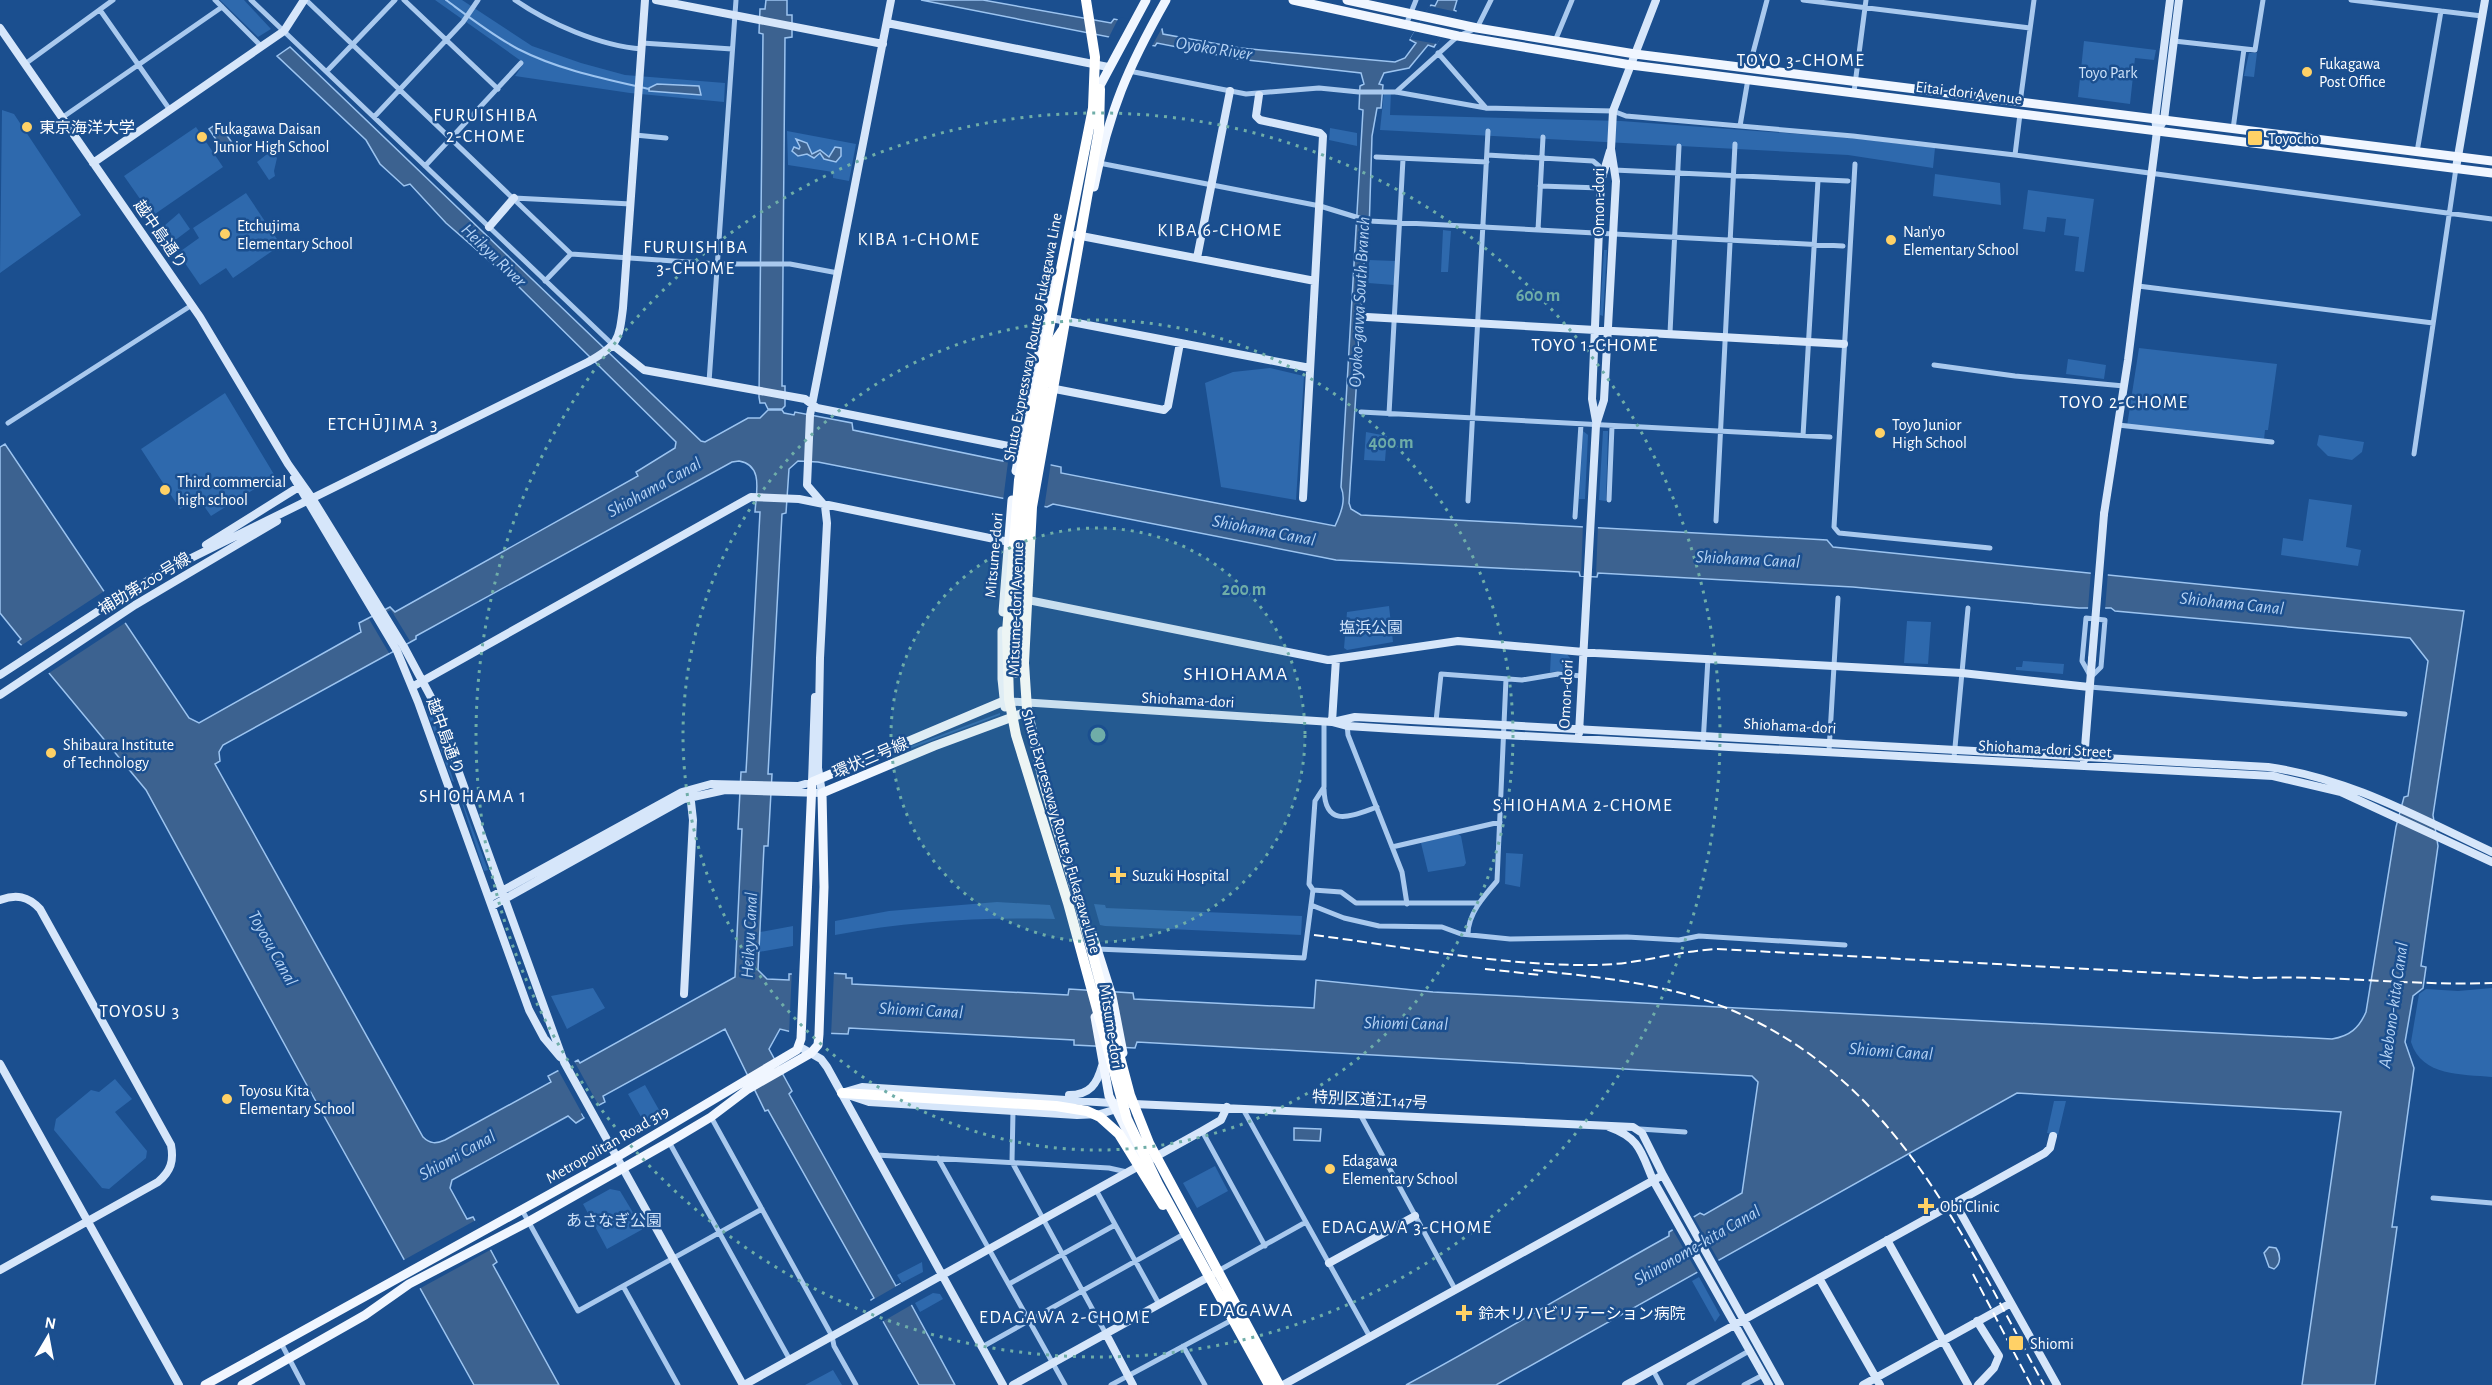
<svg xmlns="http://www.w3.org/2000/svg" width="2492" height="1385" font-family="'Alegreya Sans','Noto Sans JP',sans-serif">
<rect width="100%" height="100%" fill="#1b4f8f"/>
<!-- green -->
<path fill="#2e69ad" d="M220 0H244L271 29 258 37Z
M435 0H462L532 46 581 63 625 75 725 83 724 102 630 93 515 76 524 63Z
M2084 41 2156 50 2154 60 2135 58 2130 104 2078 97Z
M2249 53H2257L2254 77 2244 76Z
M1384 92H1391L1390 115 1621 121 1851 138 1935 148 1933 168 1848 155 1380 130Z
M2 110 14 114 81 215 0 273Z
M196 127 223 167 152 216 124 176Z
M1330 128 1357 133V146L1329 140Z
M787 131 856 144 849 181 833 178V172L788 165Z
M271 151 277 158 274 171 275 176 269 180 257 162Z
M1935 174 2000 183 2001 205 1933 196Z
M2028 190 2094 199 2084 272 2075 271 2079 237 2064 235 2066 219 2047 217 2045 232 2023 229Z
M246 193 281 245 233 278 226 268 200 285 178 253 199 238 193 228Z
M179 213 190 229 174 241 164 226Z
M1443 230 1451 231 1448 272H1441Z
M1604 250H1607L1603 316 1600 315Z
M1369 260 1395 261 1394 285 1368 283Z
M2139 348 2277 364 2268 430H2265L2264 440 2127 426Z
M2068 359 2106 365 2104 379 2066 374Z
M1270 368 1304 376 1296 500 1221 487 1205 383 1233 372Z
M225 393 275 476 211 516 199 499 180 509 141 449Z
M1583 431 1588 435 1585 499H1579Z
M1603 431H1608L1606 501 1599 500Z
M1366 432 1387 436 1385 461 1364 460Z
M2319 435 2364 442 2362 452 2352 460 2328 456 2317 445Z
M2309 499 2352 505 2346 547 2361 550 2358 566 2281 555 2283 538 2303 541Z
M1389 606 1393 642 1347 650 1344 648 1347 612Z
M1907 621 1931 622 1928 664 1904 663Z
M1551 652 1566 653 1570 658V668L1566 671 1550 672Z
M2023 661 2064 664 2063 674 2016 670V667H2022Z
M425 706H429L454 782 452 781Z
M1000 713V715L904 751 903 749Z
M459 794 460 795 488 870 484 871Z
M1458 834 1461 836 1466 863 1464 866 1428 872 1421 843Z
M1506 853 1523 854 1520 887 1505 884Z
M997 902 1050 905 1055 919C980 917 908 921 835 935V921L889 911Z
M1094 904 1105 905 1106 908 1302 916 1301 935 1105 926 1100 925Z
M793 926V946L759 952 760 932Z
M593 988 605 1008 567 1029 551 996Z
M2492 988V1077C2462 1074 2422 1077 2411 1042L2419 994 2426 989 2458 991Z
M115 1079 132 1099 115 1112 147 1151 146 1158 109 1189 102 1188 54 1130 56 1119 91 1090 99 1092Z
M645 1085 663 1117 645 1124 628 1094Z
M2054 1101H2066L2058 1135 2047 1133Z
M1215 1166 1228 1191 1197 1208 1183 1183Z
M610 1189 620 1191 643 1229 607 1249 583 1204Z
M922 1262 923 1272 902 1283 897 1275Z
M1699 1277 1720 1315 1715 1322 1692 1281Z
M933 1293 940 1294 943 1299 920 1312 915 1303Z
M833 1370 842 1385H805Z"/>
<!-- water -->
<path fill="#3c6290" stroke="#9cc4f0" stroke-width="1.5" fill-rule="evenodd" d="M766 0H787V15H792V37L785 38 782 386H785V406L782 409H768L765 403H760L759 397 763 34 759 33 760 9H765Z
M921 0H983L1111 23 1114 19 1162 29 1163 34 1240 48 1395 62 1405 58 1416 43 1410 40 1431 5 1435 6 1438 0H1457L1454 10 1456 11 1434 47 1428 45 1409 68 1384 73 1379 84 1383 85 1381 108H1377L1372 136 1369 232H1366L1349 503 1351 509 1361 515 1827 540 1833 547 2464 611 2433 815 2438 846 2421 966 2426 967 2423 988 2413 996 2405 1042 2414 1068 2392 1227H2397L2375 1385H2302L2341 1112 2017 1093 1496 1385H1406C1496 1337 1580 1285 1669 1236V1232L1700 1213 1704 1215 1742 1193 1758 1082 1752 1076 1137 1042 1135 1048 1074 1045V1040L849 1028 848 1034 792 1032 780 1029 769 1049 792 1091 789 1094 896 1286 900 1284 955 1385H919L871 1300 874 1298 768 1110 765 1111 725 1029 603 1096 605 1102 582 1114 584 1118 576 1123 568 1116 452 1180 450 1188 467 1219 473 1217 497 1262 493 1265 559 1385H474L304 1080 146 790 39 661 18 642 21 639 0 613V447L5 444 189 718 199 723 361 632 359 623 390 607 395 612 638 476 636 472 675 448 676 442 516 284 446 223 410 184 404 186 380 164 366 140 277 56 290 47 701 441 705 442 748 418H760L768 410H782L784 413 794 415 795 412 852 423 853 430 1003 461 1004 455 1061 467V473L1335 526C1342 511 1346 499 1341 487L1363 110 1359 109 1360 86 1364 84 1361 73 1238 59 1157 43 1155 46ZM739 461C764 465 756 493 755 512H760L746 772H741L738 829H742L735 977 580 1063 578 1060 548 1076 551 1082 445 1140C436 1144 430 1144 423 1137L215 764 220 761 219 752 223 745 416 639V636L732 462ZM798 461 818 462 1047 507 1053 504 1336 560 1579 572 1580 576 1597 577 1598 573 1853 587 2079 608H2111L2115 611 2410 638 2428 661 2408 796 2404 797 2396 827 2366 1012C2359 1028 2350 1036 2332 1039L1433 992 1316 980 1314 1008 1134 999 1133 993 1069 989 1068 995 852 984V978H846V974L795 971 794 974H789V980L767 979 758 970 764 846H768L772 774H768L782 514 786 513 789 469Z
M657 84 699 86 701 95 649 91V88Z
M218 123 233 144 223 150 209 129Z
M796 139 807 143 812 154 820 150 829 157 835 147 841 148V156L836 162 824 159 820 153 814 158 807 154 798 156 792 151 794 147 799 149 800 147Z
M1294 1128 1321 1129 1320 1141 1294 1140Z
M2269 1247 2276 1248C2281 1255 2281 1264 2274 1269L2269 1267 2264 1253Z"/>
<!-- pier -->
<path fill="#1b4f8f" d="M1429 6 1457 12 1437 44 1410 39Z
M1119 17 1163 26 1151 48 1108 39Z
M1009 454 1051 462 1044 509 1003 501Z
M1583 524 1598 525 1596 576H1581Z
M2091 570 2108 572 2105 610 2088 609Z
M112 586 124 599 119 606 128 621 46 675 38 664 29 666 19 654V647Z
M391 610 410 641 389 653 369 619Z
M792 969 834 971 831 1036 789 1034Z
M573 1059 600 1108 584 1117 557 1068Z
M1692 1214 1720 1263 1699 1275 1671 1227Z
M476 1220 492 1249 417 1290 402 1261Z
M902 1283 913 1304 880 1323 869 1302Z"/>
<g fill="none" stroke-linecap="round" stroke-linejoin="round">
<!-- stream -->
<path stroke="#9cc4f0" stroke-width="2" d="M446 0C469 17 492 35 518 49 559 70 605 79 649 89"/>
<!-- street -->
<path stroke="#a9c9ee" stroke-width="5" d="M215 0 261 46
M251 0 613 345
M306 0 571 254
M404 0 498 89
M515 0C548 23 600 46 642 49
M1803 0 2030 28
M2351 0 2482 16
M100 10 170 110
M1406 25 1416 0
M1555 41 1572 0
M2174 41 2255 50 2263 0
M642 43 732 49
M1438 53 1486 108
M25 64 113 0
M1749 68 1767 0
M327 71 395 0
M1129 71 1246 94 1319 88 1359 92H1396L1486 108 1613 111 1626 116 1853 136 2015 155 2492 219
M1396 92 1458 36 1477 28 1491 0
M1854 92 1866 0
M2020 103 2034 0
M63 117 222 7
M374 117 463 22 478 0
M1740 126 1748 79
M2233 129 2244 49
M635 135 666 138
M2417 152 2441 11
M1487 155 1593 161 1599 166 1600 179
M2015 155 2020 114
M1376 157 1487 162
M1099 163 1320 206 1369 221 1843 246
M1855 164 1834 527 1839 533 1990 548
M425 166 521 63
M1614 170 1848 181
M1540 186 1601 188
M514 198 631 204
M1538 230 1543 137
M545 281 571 254 718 264H790L838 273
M2138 286 2433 323
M1670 333 1679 146
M1934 365 2015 376 2124 386
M709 382 736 0
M1361 412 1830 437
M1389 414 1403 159
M8 423 192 305
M2118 425 2272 442
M1803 436 1818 180
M2414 454 2456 168
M1609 500 1612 426
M1468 501 1488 131
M1575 517 1581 424
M1716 521 1735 144
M2086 618 2105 620 2101 667 2091 677 2082 661Z
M2090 687 2405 714
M1436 721 1441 674 1522 680 1558 674 1582 676
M1347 724 1348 735 1402 872 1407 904
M1703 744 1708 658
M1829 751 1838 598
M1954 758 1968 608
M1324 789C1325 829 1351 816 1377 807
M1392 847 1500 822
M1313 890 1341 892 1356 903H1479
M1311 905 1344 918 1379 926 1442 927 1461 934 1510 939 1627 937 1679 940 1699 936 1845 945
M1468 934C1468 914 1484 896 1497 881L1506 679
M1097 949 1304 958 1313 890 1309 884 1315 801 1324 787V722
M1243 1109 1370 1337
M1013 1111 1012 1162 1106 1334
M1360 1114 1455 1289
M711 1117 832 1336 834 1346 856 1385
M1640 1129 1685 1132
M1202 1131 1265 1246
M669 1142 790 1360
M876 1155 1109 1168 1127 1172
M938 1158 1065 1385
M1096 1190 1159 1304
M2433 1198 2492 1203
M522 1210 578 1311 762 1209
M1218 1271 1306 1222
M1009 1284 1115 1225
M623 1286 678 1385
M281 1343 303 1385
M1183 1346 1205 1385
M982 1347 1184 1234
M1653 1370 1661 1385
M1111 1385 1232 1320
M1689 1385 1749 1351
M1744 1385 1763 1375"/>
<!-- secondary -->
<path stroke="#d6e6fa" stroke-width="8" d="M656 0 883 44
M887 23 1108 67
M0 28 200 317 288 464 312 498 404 647 433 701 564 1062 743 1385
M1259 95 1256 116 1260 120 1320 133 1323 136 1303 498
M2161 125 2164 120 2179 0
M93 163 284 31 304 0
M2456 168 2485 0
M489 227 514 198
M1076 235 1315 281
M1197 258 1230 91
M1046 317 1310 368
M1367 317 1844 344
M614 346 644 370 805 399 817 408 1019 448
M1055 389 1164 410 1168 406 1180 343
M1596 421 1592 399 1601 181 1610 151
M294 478 397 651 418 702 529 1010 544 1038 560 1057
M2104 514 2128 360 2157 131 2155 119 2170 0
M206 545 297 488
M1023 599 1328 660 1458 641 1595 653 1962 673 2089 687
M0 675 126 593 165 571 588 362C618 345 619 341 623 308L645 0
M412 687 751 497 799 499 1014 543
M0 695 135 605 277 521
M1004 701 1332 722 1347 726 1411 730 2273 776 2341 792 2492 862
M1332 722 1336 659
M1333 722 1355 717 2268 767C2349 778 2419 818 2492 852
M1579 733 1596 425 1604 400 1616 181 1611 149 1613 111 1656 0
M2084 760 2092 659
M489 898 682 792 711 784 798 786 812 782 815 697
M0 900C16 894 28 896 40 909L171 1145C174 1161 171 1171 158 1182L0 1270
M492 906 684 799 725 790 822 793 818 768 820 658 827 523 825 506 807 485 810 415 891 0
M684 994 693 820 690 793
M800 1047 821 1059 827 1067 1003 1385
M0 1064 179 1385
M845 1092 862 1087 1112 1103 1633 1127 1642 1133 1663 1175 1780 1385
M1069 1095C1090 1095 1097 1084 1102 1066
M851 1096 869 1102 1077 1115 1100 1114 1120 1108
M1609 1127C1640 1138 1641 1152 1653 1180L1769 1385
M1955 1203 2057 1385
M1887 1240 1968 1385
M1329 1263 1415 1216
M1819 1278 1880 1385
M1977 1321 1999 1356 1994 1368 1978 1385
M1106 1334 1133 1385
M744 1385 1202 1131 1221 1120 1227 1107
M1013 1385 1212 1275
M1283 1385 1663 1175
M1626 1385 2045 1153 2050 1148 2053 1136
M1863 1385 2011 1303"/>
<!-- primary -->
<path stroke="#f0f6ff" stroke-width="9" d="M1293 0 1458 36 1631 65 2492 173
M1347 0 1477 28 1635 54 2492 161
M1096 93 1146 0
M1094 187C1109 111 1128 67 1166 0
M1016 471 1054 276
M1003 612 1012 500
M1002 631V679L1005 707
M1092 933 1112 996 1123 1053
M1095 1017 1109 1096 1144 1164
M205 1385 617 1157 797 1050 801 1039 812 782 1004 701
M242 1385 365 1315 409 1284 528 1222 669 1142 711 1117 748 1089 811 1053 818 1045 819 1034 824 887 822 793 934 746 1029 711"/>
<!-- highway -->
<path stroke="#fff" stroke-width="10" d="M1043 390 1056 340 1062 331
M842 1093 892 1096"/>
<!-- rail -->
<path stroke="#fff" stroke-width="2" stroke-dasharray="10 4.5" stroke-linecap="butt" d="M1314 935C1407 947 1501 966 1595 965 1636 965 1676 951 1717 949L2255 978C2334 975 2413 986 2492 983
M1485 969 1541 975
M1533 970C1597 977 1663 983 1724 1007 1896 1076 1961 1234 2044 1385
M1973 1274 2031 1385"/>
<!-- secondary-bridge -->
<path stroke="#d6e6fa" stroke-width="8" d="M2092 659 2104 514"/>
<!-- highway-bridge -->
<path stroke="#fff" stroke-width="10" d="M1086 0 1095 57 1093 108 1019 480 1007 632 1009 699 1016 735 1068 903 1127 1119 1158 1184 1269 1385
M1100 89 1099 130 1032 507 1024 663 1027 709 1044 784 1078 899 1130 1095 1149 1143 1279 1385
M1017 673C1013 578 1026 485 1043 391
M892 1096 1056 1106 1087 1111 1100 1117 1119 1134 1163 1205"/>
</g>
<!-- distance rings -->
<circle cx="1098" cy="735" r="207" fill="#6fada8" fill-opacity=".12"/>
<g fill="none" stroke="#6fada8" stroke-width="3" stroke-dasharray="3 6">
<circle cx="1098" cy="735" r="207"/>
<circle cx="1098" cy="735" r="415"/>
<circle cx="1098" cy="735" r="622"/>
</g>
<!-- markers -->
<g fill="#ffd166" stroke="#1b4f8f" stroke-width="2">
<circle cx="2307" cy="72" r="6"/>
<circle cx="27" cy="127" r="6"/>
<circle cx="202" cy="137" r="6"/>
<rect x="2247" y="130" width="16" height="16" rx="3"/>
<circle cx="225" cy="234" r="6"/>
<circle cx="1891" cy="240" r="6"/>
<circle cx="1880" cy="433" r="6"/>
<circle cx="165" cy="490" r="6"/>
<circle cx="51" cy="753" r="6"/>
<path d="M1115 866h6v6h6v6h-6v6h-6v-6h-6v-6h6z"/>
<circle cx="227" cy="1099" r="6"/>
<circle cx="1330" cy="1169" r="6"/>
<path d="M1923 1197h6v6h6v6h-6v6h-6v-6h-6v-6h6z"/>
<path d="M1461 1304h6v6h6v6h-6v6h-6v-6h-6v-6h6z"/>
<rect x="2008" y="1335" width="16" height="16" rx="3"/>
</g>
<g text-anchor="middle" stroke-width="5" stroke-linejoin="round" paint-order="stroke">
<!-- poi labels -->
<g font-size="16" fill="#fff" stroke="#1b4f8f" text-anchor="start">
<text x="2319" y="69">Fukagawa<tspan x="2319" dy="18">Post Office</tspan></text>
<text x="39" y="133">東京海洋大学</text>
<text x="214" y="134">Fukagawa Daisan<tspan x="214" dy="18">Junior High School</tspan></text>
<text x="2268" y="144">Toyocho</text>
<text x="237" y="231">Etchujima<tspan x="237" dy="18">Elementary School</tspan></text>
<text x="1903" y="237">Nan'yo<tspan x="1903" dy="18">Elementary School</tspan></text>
<text x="1892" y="430">Toyo Junior<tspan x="1892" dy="18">High School</tspan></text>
<text x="177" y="487">Third commercial<tspan x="177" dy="18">high school</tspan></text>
<text x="63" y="750">Shibaura Institute<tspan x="63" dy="18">of Technology</tspan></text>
<text x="1132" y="881">Suzuki Hospital</text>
<text x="239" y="1096">Toyosu Kita<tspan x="239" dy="18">Elementary School</tspan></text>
<text x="1342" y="1166">Edagawa<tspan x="1342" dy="18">Elementary School</tspan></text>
<text x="1940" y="1212">Obi Clinic</text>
<text x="1478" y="1319">鈴木リハビリテーション病院</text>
<text x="2030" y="1349">Shiomi</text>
</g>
<!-- park labels -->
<g font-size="16" fill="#cfe3fa" stroke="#1b4f8f">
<text x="2108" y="78">Toyo Park</text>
<text x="1371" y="633">塩浜公園</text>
<text x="614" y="1226">あさなぎ公園</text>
</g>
<!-- street labels -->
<g font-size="16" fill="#fff" stroke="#1b4f8f">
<text transform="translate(1969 92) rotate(7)" y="6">Eitai-dori Avenue</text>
<text transform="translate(1598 202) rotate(-90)" y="6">Omon-dori</text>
<text transform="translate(161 234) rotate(55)" y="6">越中島通り</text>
<text transform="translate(1032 337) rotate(-79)" y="6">Shuto Expressway Route 9 Fukagawa Line</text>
<text transform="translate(993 555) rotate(-85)" y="6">Mitsume-dori</text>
<text transform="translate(144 583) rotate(-31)" y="6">補助第200号線</text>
<text transform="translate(1015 609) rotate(-88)" y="6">Mitsume-dori Avenue</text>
<text transform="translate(1565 694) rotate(-87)" y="6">Omon-dori</text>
<text transform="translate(1188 699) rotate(3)" y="6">Shiohama-dori</text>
<text transform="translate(1790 725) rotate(3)" y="6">Shiohama-dori</text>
<text transform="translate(446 736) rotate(70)" y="6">越中島通り</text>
<text transform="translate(2045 748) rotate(3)" y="6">Shiohama-dori Street</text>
<text transform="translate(870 757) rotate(-23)" y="6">環状三号線</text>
<text transform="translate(1062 831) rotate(74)" y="6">Shuto Expressway Route 9 Fukagawa Line</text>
<text transform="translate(1112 1026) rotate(81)" y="6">Mitsume-dori</text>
<text transform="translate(1370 1099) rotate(3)" y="6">特別区道江147号</text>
<text transform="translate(607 1144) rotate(-30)" y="6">Metropolitan Road 319</text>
</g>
<!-- water labels -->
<g font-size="18" font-style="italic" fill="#b5d3f5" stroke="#1b4f8f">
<text transform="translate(1214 48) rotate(9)" y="6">Oyoko River</text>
<text transform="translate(494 255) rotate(44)" y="6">Heikyu River</text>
<text transform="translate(1359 302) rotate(-87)" y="6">Oyoko-gawa South Branch</text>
<text transform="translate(654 487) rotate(-29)" y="6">Shiohama Canal</text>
<text transform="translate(1264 530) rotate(11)" y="6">Shiohama Canal</text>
<text transform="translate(1748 559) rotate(3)" y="6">Shiohama Canal</text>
<text transform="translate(2232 603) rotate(6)" y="6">Shiohama Canal</text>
<text transform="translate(749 935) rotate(-87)" y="6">Heikyu Canal</text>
<text transform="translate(273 948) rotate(61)" y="6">Toyosu Canal</text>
<text transform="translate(2393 1005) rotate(-82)" y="6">Akebono-kita Canal</text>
<text transform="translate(921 1010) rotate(3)" y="6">Shiomi Canal</text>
<text transform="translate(1406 1023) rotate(1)" y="6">Shiomi Canal</text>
<text transform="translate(1891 1051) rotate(4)" y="6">Shiomi Canal</text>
<text transform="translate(457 1155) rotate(-29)" y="6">Shiomi Canal</text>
<text transform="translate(1697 1245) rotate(-30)" y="6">Shinonome-kita Canal</text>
</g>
<!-- neighbourhood labels -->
<g font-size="18" letter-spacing="1.5" fill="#fff" stroke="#1b4f8f">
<text x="1801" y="66">TOYO 3-CHOME</text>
<text x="486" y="121">FURUISHIBA<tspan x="486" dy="21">2-CHOME</tspan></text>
<text x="1220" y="236">KIBA 6-CHOME</text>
<text x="919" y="245">KIBA 1-CHOME</text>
<text x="696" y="253">FURUISHIBA<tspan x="696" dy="21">3-CHOME</tspan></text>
<text x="1595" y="351">TOYO 1-CHOME</text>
<text x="2124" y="408">TOYO 2-CHOME</text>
<text x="383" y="430">ETCHŪJIMA 3</text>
<text x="473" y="802">SHIOHAMA 1</text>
<text x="1583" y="811">SHIOHAMA 2-CHOME</text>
<text x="140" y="1017">TOYOSU 3</text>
<text x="1407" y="1233">EDAGAWA 3-CHOME</text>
<text x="1065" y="1323">EDAGAWA 2-CHOME</text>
</g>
<!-- quarter labels -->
<g font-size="20" letter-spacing="1.5" fill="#fff" stroke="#1b4f8f">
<text x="1236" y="680">SHIOHAMA</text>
<text x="1246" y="1316">EDAGAWA</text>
</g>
</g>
<circle cx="1098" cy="735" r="9" fill="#6fada8" stroke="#1b4f8f" stroke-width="3"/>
<g font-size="18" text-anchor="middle" font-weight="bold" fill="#6fada8" stroke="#1b4f8f" stroke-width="5" stroke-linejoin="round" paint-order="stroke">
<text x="1538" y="301">600 m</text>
<text x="1391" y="448">400 m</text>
<text x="1244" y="595">200 m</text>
</g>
<!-- north arrow -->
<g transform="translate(48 1337) rotate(10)" stroke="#1b4f8f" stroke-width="4.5" paint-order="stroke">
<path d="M0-4.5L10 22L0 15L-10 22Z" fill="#ffffff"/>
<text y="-9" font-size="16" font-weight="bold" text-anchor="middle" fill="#ffffff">N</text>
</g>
</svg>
